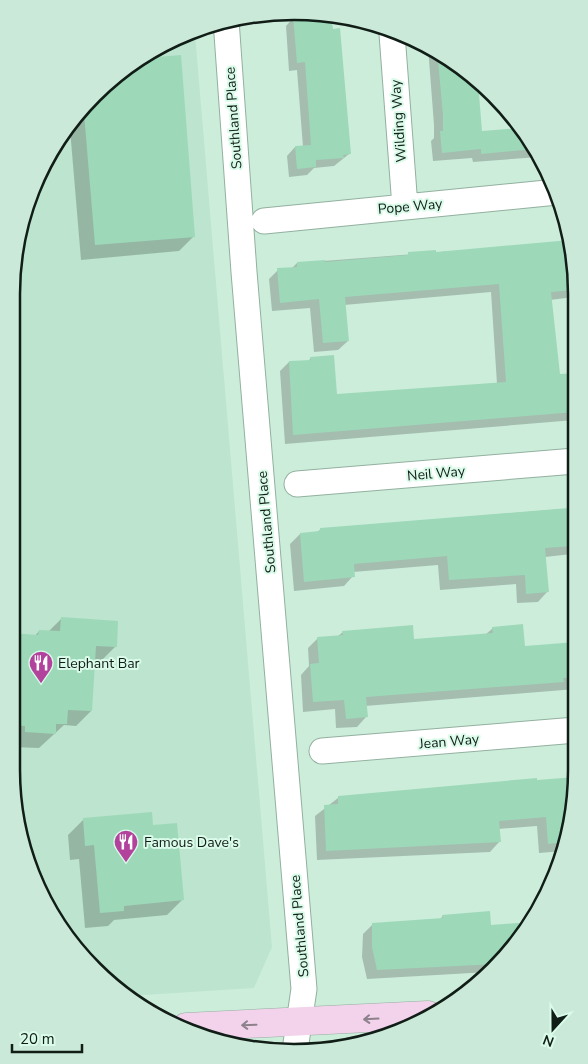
<svg xmlns="http://www.w3.org/2000/svg" width="588" height="1064" font-family="'Nunito Sans',sans-serif">
<rect width="100%" height="100%" fill="#cdeddb"/>
<!-- built -->
<path fill="#bce4ce" d="M195 34 272 947 254 988 128 996 70 942 26 861 11 770 12 276 21 221 49 152 122 70Z"/>
<!-- shadow -->
<path fill="#0003" d="M330 14 349 154 334 166 314 168 307 175 289 177 287 156 295 147H303L297 70 289 71 286 26 294 17Z
M428 47 436 49 492 92 477 93 481 132 521 129V127L529 137 539 157 473 162 472 158 433 161 431 141 434 138V125Z
M142 60 194 236 179 251 81 260 70 129 122 70Z
M571 242 574 257V297L550 300 559 376 575 375V420L285 444 280 371 289 362 308 361 311 358 336 396 497 384 491 292 344 305 348 341 338 350 314 352 310 308 272 311 269 279 278 270 292 268 297 263Z
M575 508V601L572 554 545 557 547 592 538 602 517 603 516 584 440 590 438 565 353 572V576L344 586 294 591 290 544 300 534 316 533 321 529Z
M62 618 116 646 100 662 94 661 91 711 76 726 64 725 39 748 11 747V634L35 636 39 631 48 632Z
M493 628 524 647 576 643V689L365 706 366 717 357 727 336 728 335 709 303 712 301 675 309 666 308 648 318 638 338 636 343 632 413 641 485 635Z
M576 778 564 851 539 853 537 826 498 829 499 842 490 852 317 860 315 816 338 798Z
M83 820 182 900 167 915 114 920 108 926 85 928 79 859 70 860 68 835Z
M443 916 490 926 529 923 489 972 367 979 362 957 363 934 373 924 440 919Z"/>
<!-- building -->
<path fill="#9dd9b9" d="M331 14 333 29 340 28 351 154 343 155 344 158 316 160V167L297 169 295 146 311 145 305 62 297 63 293 16Z
M437 50 478 82 482 131 521 128 535 149 481 154V149L442 153 440 131H443V115Z
M181 55 195 237 95 245 84 113 122 70 145 58Z
M570 240 574 257V290L551 292 560 374 575 373V412L293 435 289 361 311 360 310 357 334 355 337 394 506 382 499 284 345 297 349 341 323 343 319 299 280 303 277 268 297 267V262L325 260V262L408 255V252L436 250V252Z
M569 508 572 546 545 548 549 592 526 594 525 575 449 580 447 556 354 564 355 577 304 582 300 533 320 531V528Z
M61 617 118 621 117 647 96 646 92 711 68 710 67 724H56V734L25 732V726L11 725V633L38 635 39 630 60 631Z
M523 624 525 646 576 642V677L563 678 564 682 366 697 368 717 346 719 344 700 313 702 310 664 319 663 317 637 343 635 342 631 413 625 414 639 493 633 492 627Z
M576 777V788L565 842 548 844 546 817 499 821 501 842 326 851 324 805 338 804V796L537 778V780Z
M152 812 153 825 177 823 184 900 124 906V911L100 913 94 845 85 846 83 818Z
M490 911 491 925 531 922 496 964 377 970 372 947V923L443 918 442 915Z"/>
<g fill="none" stroke-linecap="round" stroke-linejoin="round">
<defs>
<path id="street" d="M226 20 244 272 304 989 295 1050
M392 34 405 207
M264 221 557 192
M297 484 575 461
M322 751 576 730"/>
<path id="secondary" d="M186 1027 428 1015"/>
</defs>
<!-- street casing -->
<use href="#street" stroke="#92b09f" stroke-width="27"/>
<!-- secondary casing -->
<use href="#secondary" stroke="#92b09f" stroke-width="29"/>
<!-- street -->
<use href="#street" stroke="#fff" stroke-width="25"/>
<!-- secondary -->
<use href="#secondary" stroke="#f2d3eb" stroke-width="28"/>
</g>
<!-- one-way arrows -->
<defs><path id="oneway-shaft" d="M-6 0H5M1.5-3L5.5 0L1.5 3" fill="none" stroke-width="1.6" stroke-linecap="round" stroke-linejoin="round" transform="scale(1.25)"/></defs>
<g stroke="#8d818c">
<use href="#oneway-shaft" transform="translate(371 1019) rotate(177)"/>
<use href="#oneway-shaft" transform="translate(249 1025) rotate(178)"/>
</g>
<!-- icons -->
<defs>
<symbol id="restaurant-pin" viewBox="-11 -11 22 30"><path d="M0 17L-7.5 6A9.5 9.5 0 1 1 7.5 6Z" fill="#b3429d" stroke="#dafbe9"/><path d="M-5-6h1v4h1v-4h1v4h1v-4h1v5L-1.5 .5V6h-2V.5L-5-1ZM5-6V6H3V1.5H1.5Q1.5-4 5-6Z" fill="#fff"/></symbol>
</defs>
<g fill-rule="evenodd">
<use href="#restaurant-pin" x="27" y="649" width="28" height="38"/>
<use href="#restaurant-pin" x="112" y="828" width="28" height="38"/>
</g>
<g text-anchor="middle" stroke-width="4" stroke-linejoin="round" paint-order="stroke">
<!-- street labels -->
<g font-size="14" fill="#111d17" stroke="#dafbe9">
<text transform="translate(233 118) rotate(-94)" y="5">Southland Place</text>
<text transform="translate(398 121) rotate(-94)" y="5">Wilding Way</text>
<text transform="translate(410 206) rotate(-5)" y="5">Pope Way</text>
<text transform="translate(436 473) rotate(-5)" y="5">Neil Way</text>
<text transform="translate(266 522) rotate(-95)" y="5">Southland Place</text>
<text transform="translate(449 741) rotate(-5)" y="5">Jean Way</text>
<text transform="translate(299 926) rotate(-95)" y="5">Southland Place</text>
</g>
<!-- poi labels -->
<g font-size="14" fill="#111d17" stroke="#dafbe9" text-anchor="start">
<text x="58" y="668">Elephant Bar</text>
<text x="144" y="847">Famous Dave's</text>
</g>
</g>
<!-- crop -->
<path d="M0 0H588V1064H0ZM294 20H294A274 274 0 0 1 568 294V770A274 274 0 0 1 294 1044H294A274 274 0 0 1 20 770V294A274 274 0 0 1 294 20Z" fill="#cae9d8" fill-rule="evenodd"/>
<path fill="none" stroke="#111d17" stroke-width="2.5" d="M294 20H294A274 274 0 0 1 568 294V770A274 274 0 0 1 294 1044H294A274 274 0 0 1 20 770V294A274 274 0 0 1 294 20Z"/>
<!-- north arrow -->
<g transform="translate(553 1029) rotate(201)" stroke="#dafbe9" stroke-width="4" paint-order="stroke">
<path d="M0-4L9 19L0 12L-9 19Z" fill="#111d17"/>
<text y="-8" font-size="14" font-weight="bold" text-anchor="middle" fill="#111d17">N</text>
</g>
<!-- scale -->
<path d="M12 1044v8h70v-8" fill="none" stroke="#111d17" stroke-width="2.5"/>
<text x="20" y="1044" font-size="15" fill="#111d17" stroke="#dafbe9" stroke-width="4" paint-order="stroke">20 m</text>
</svg>
